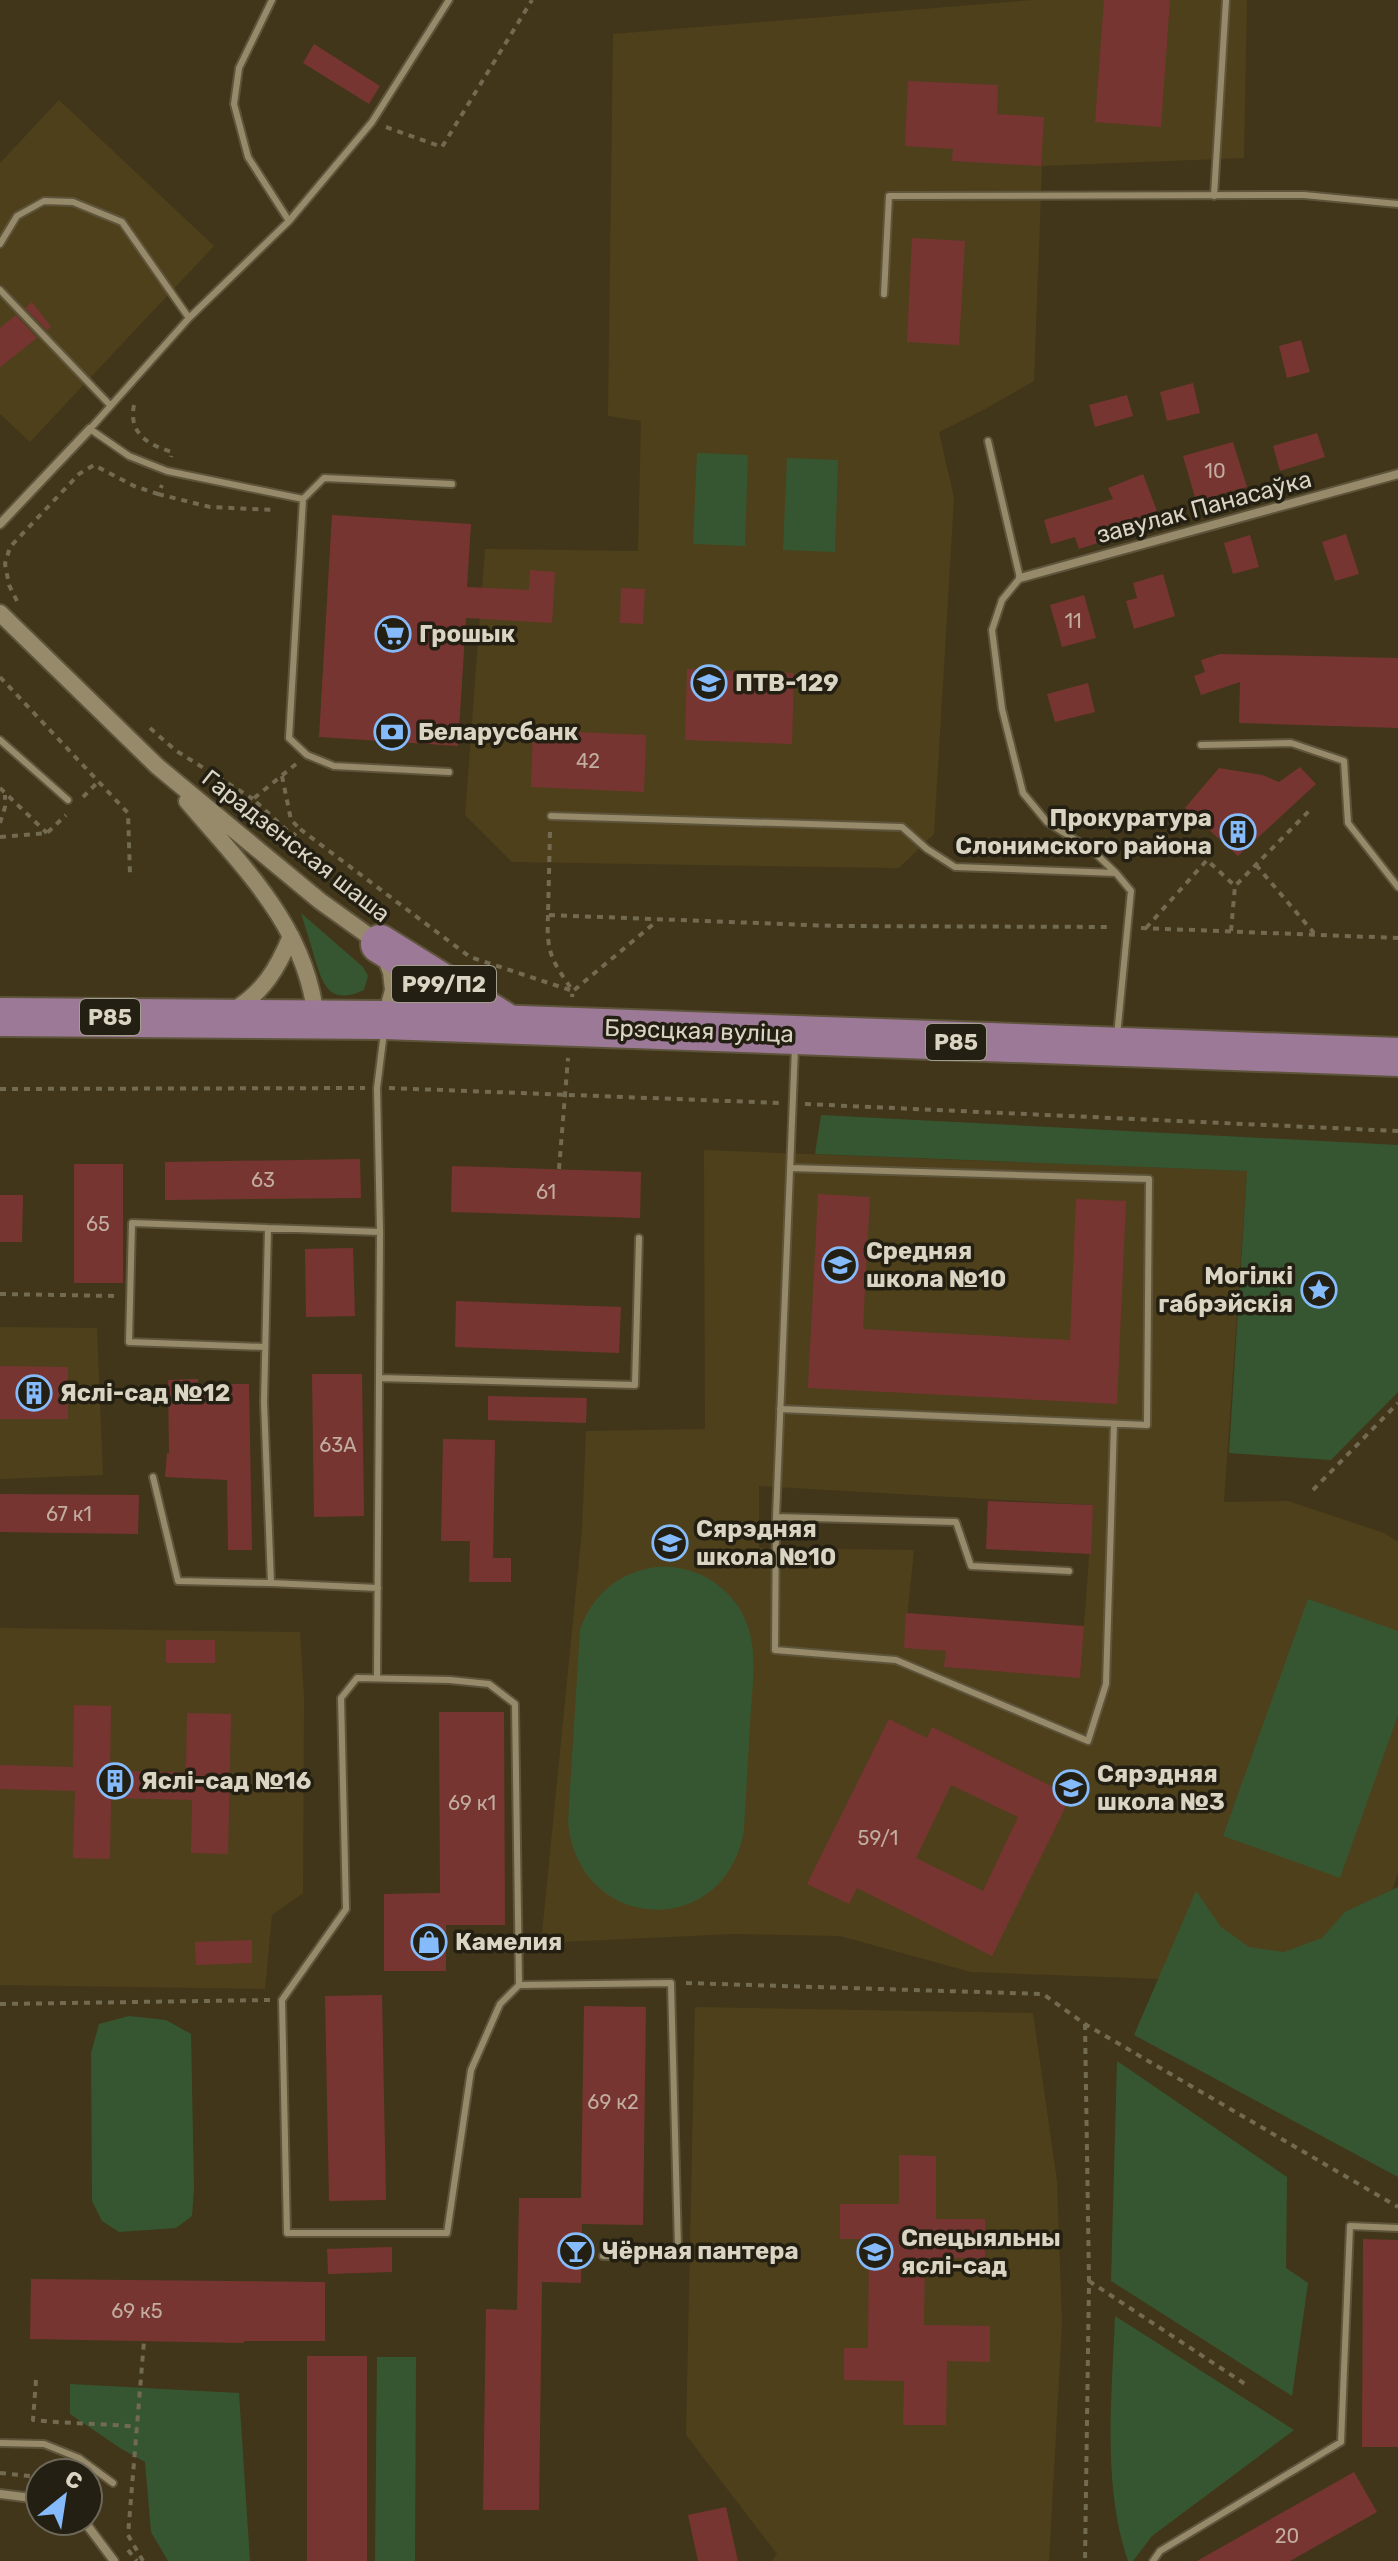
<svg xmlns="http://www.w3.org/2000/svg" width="1398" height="2561" font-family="Rubik,sans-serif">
<rect width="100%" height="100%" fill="#41361a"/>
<!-- built -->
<path fill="#4e401b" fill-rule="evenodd" d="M1032 0H1247L1244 158 1042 166 1034 381 985 409 939 432 954 498 934 834 899 868 512 862 465 815 485 549 638 551 641 421 608 416 613 34Z
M59 100 214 246 30 442 0 414V163Z
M704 1150 1247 1171 1224 1502 1288 1501 1384 1533 1398 1542V1872L1385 1914 1299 1984 971 1972 840 1936 733 1934 541 1943 582 1530 586 1431 705 1429ZM759 1486 1093 1505 1080 1677 945 1667 946 1651 904 1647 914 1550 759 1548Z
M0 1327 97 1328 103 1475 0 1479Z
M0 1628 300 1632 304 1698 303 1893 272 1915 265 1989 0 1985Z
M695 2007 1033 2013 1057 2181 1062 2324 1049 2561H772L777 2554 686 2435Z"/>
<!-- green -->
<path fill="#365632" d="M697 453 748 455 745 546 693 544Z
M787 458 838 460 835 552 783 550Z
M301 913 363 967 368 976 364 990C329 1006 323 985 314 956 310 941 305 927 301 913Z
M821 1115 1398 1145V1392L1331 1460 1229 1453 1247 1171 815 1154Z
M656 1567C703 1563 746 1596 752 1644 756 1670 751 1698 750 1725 748 1760 746 1795 744 1830 726 1941 578 1934 568 1822L580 1630C592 1595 619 1572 656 1567Z
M1308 1599 1398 1631V1715L1340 1878 1223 1836Z
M1398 1887V2177L1134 2035 1196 1891 1221 1927 1249 1947 1284 1952 1322 1938 1345 1912Z
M129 2016 166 2020 191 2034 194 2188 192 2216 176 2228 119 2232 102 2221 92 2201 91 2053 99 2024Z
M1117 2061 1287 2177 1286 2268 1308 2283 1292 2396 1111 2281Z
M1115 2316 1294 2430 1152 2536 1133 2561H1128C1102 2486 1112 2395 1115 2316Z
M377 2357H416L415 2561H375Z
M70 2384 239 2393 250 2561H168L151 2532 145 2462 120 2448 70 2414Z"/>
<!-- building -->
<path fill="#773532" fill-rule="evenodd" d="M1104 0H1170L1161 127 1095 122Z
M314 44 380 86 369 104 303 63Z
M908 81 998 85 997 114 1044 117 1041 166 952 161 953 149 905 146Z
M912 238 965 241 959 345 907 342Z
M32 302 51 327 47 330 25 308Z
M16 315 37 338 0 367V328Z
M1301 340 1310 372 1287 378 1279 346Z
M1193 383 1200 413 1167 421 1160 392Z
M1127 395 1133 416 1095 427 1089 405Z
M1317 433 1325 457 1280 471 1273 446Z
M1233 442 1247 487 1196 501 1183 456Z
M1143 474 1157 511 1104 532 1107 540 1079 549 1075 537 1051 544 1044 520 1113 499 1108 488Z
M332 515 471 524 467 587 529 590 530 570 555 572 552 623 466 618 458 746 319 737Z
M1346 534 1359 574 1335 581 1322 542Z
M1250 535 1259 567 1233 574 1224 543Z
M1163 574 1175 616 1134 629 1126 601 1137 598 1133 583Z
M621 588 645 589 643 624 620 623Z
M1084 595 1096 638 1062 647 1050 605Z
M1220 654 1398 658V728L1239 723 1240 682 1201 695 1194 676 1205 672 1201 660Z
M687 669 794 673 792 744 685 740Z
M1088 683 1095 712 1055 722 1047 694Z
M533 730 646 735 644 792 531 787Z
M1300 767 1316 784 1238 856 1185 808 1219 768 1262 775 1279 782Z
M360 1159 361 1198 165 1200V1162Z
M74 1164H123V1283H74Z
M452 1166 641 1172 640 1218 451 1212Z
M818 1194 870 1197 863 1329 1070 1340 1076 1199 1126 1201 1117 1404 808 1388Z
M0 1195H23L22 1242H0Z
M353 1248 355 1316 306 1317 305 1249Z
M456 1301 621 1307 619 1353 455 1347Z
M0 1366 68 1367V1419H0Z
M312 1374H362L364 1516 314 1517Z
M198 1379V1384H249L252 1550H228L227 1480 165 1477 167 1453H169L168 1380Z
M488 1396 587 1398 586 1423 488 1420Z
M443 1439 495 1440 493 1558H511V1582H469L470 1541H441Z
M0 1494 139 1495 138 1534 0 1532Z
M988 1501 1093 1505 1091 1554 986 1549Z
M906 1613 1084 1626 1080 1678 944 1667 946 1651 904 1648Z
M166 1640H215V1663H166Z
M74 1705 111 1706 110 1771 186 1772 187 1713 231 1714 228 1854 191 1853 192 1800 111 1798 110 1859 73 1858 75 1791 0 1789V1765L73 1767Z
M439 1712H504L505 1925H446V1971H384V1894L440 1893Z
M889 1719 927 1738 932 1727 1071 1796 992 1956 857 1888 849 1904 807 1884ZM951 1785 1018 1817 983 1891 916 1858Z
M252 1940V1963L196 1965 195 1942Z
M382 1995 386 2200 329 2201 325 1996Z
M584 2006 646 2007 643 2225 582 2224 581 2283 542 2282 539 2510H483L486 2309 517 2310 519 2198H581Z
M899 2155 936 2156V2219H985V2258H925L924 2325 990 2326V2362L947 2361 946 2425H903L904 2381 844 2380V2348H868L869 2239H840V2204H899Z
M1363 2239 1398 2240V2447H1362Z
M392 2247V2272L328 2274 327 2249Z
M31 2279 325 2282V2341H244V2343L30 2339Z
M307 2356H367V2561H307Z
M1354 2472 1377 2512 1290 2561H1197Z
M726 2507 738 2561H698L688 2515Z"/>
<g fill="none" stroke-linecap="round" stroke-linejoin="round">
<defs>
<path id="service" d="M272 0 239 68 234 104 248 157 289 221
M449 0 372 122 289 221 189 318 90 429 129 456 167 471 303 499 289 738 307 755 334 766 449 772
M1214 196 1226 0
M0 244 17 216 44 201 73 202 122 222 189 318
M0 290 110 405
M884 294 889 196 1304 195 1398 204
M988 441 1020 578 1002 600 992 630 1002 709 1023 793 1047 822 1093 851 1116 873 1131 891 1117 1036
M303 499 324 478 452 484
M0 740 68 800
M1201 745 1291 743 1344 761 1348 823 1398 887
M551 816 902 827 927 849 955 867 1116 873
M795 1047 776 1517 775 1650 896 1660 1088 1741 1106 1684 1114 1424
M268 1228 264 1402 271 1583
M265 1347 129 1342 132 1223 380 1232
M379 1378 635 1385 639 1238
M780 1409 1147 1425 1149 1179 791 1168
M153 1477 178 1581 271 1583 378 1588
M776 1517 956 1522 971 1566 1069 1571
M377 1678 380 1232 377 1088 384 1032
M519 1985 500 2004 471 2070 447 2233H287L282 2000 346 1909 341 1698 357 1678 450 1680 489 1684 515 1704 519 1985 671 1983 678 2247 650 2257 603 2256
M0 2443 44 2444 79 2458 113 2483
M1153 2561 1160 2551 1341 2442 1350 2226 1398 2228"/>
<path id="minor" d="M0 524 90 429
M1020 578 1398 474
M0 2494 40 2499
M84 2521 114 2561"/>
<path id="secondary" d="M0 613 157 766 320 901 380 944 391 972 393 990 385 1020
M187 801C244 868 307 928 316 1019
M232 1011C263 993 278 968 291 936"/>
<path id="primary" d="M380 944 505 1022
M0 1017 385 1020 1398 1057"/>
</defs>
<!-- service casing -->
<use href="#service" stroke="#5d543b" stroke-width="10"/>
<!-- minor casing -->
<use href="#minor" stroke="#5d543b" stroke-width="12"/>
<!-- secondary casing -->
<use href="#secondary" stroke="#5d543b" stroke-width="20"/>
<!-- primary casing -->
<use href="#primary" stroke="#5d543b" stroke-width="42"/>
<!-- path -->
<path stroke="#736a52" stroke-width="4" stroke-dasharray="6 6" stroke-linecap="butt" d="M386 127 442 147 532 0
M134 405C128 434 149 445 172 452L171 457
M158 494 210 507 274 510
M17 601 9 585 5 564 10 547 79 474 94 465 134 486 158 494 162 485
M0 677 128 813 130 874
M150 728 175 750 253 799
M296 764 253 799 293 836 300 829 470 957 573 991 572 997
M282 776 291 820 300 829
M0 788 47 833
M83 797 98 782
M0 823 5 807V795
M550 832 548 915 835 926 1112 927
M0 837 47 833 66 815
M1256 865 1314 933
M548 915C546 953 552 961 573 991L657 921
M1141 928 1398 938
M1146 928 1207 860 1235 886 1311 809
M1231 931 1235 886
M389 1088 780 1103
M0 1089 365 1088
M805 1104 1398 1131
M559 1169 568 1058
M0 1294 118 1296
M1313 1490 1398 1403
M686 1983 1043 1994 1085 2024 1398 2207
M0 2004 270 2000
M1085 2024 1089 2281 1085 2561
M1089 2281 1248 2386
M36 2380 33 2420C68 2424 102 2423 137 2427
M0 2473 40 2477
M128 2550 137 2561
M143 2561 128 2535 144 2341"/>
<!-- service -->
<use href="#service" stroke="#968a6a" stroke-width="6"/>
<!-- minor -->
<use href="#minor" stroke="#968a6a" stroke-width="8"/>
<!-- secondary -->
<use href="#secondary" stroke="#968a6a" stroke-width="16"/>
<!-- primary -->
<use href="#primary" stroke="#9d7998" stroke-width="38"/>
</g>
<!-- icons -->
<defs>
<symbol id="supermarket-ring" viewBox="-11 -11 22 22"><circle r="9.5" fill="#231f12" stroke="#86bbfb" stroke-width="1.5"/><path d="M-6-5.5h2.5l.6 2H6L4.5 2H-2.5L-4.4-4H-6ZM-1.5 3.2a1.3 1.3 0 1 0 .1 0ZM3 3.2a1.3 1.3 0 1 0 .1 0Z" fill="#86bbfb"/></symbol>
<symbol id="university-ring" viewBox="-11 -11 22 22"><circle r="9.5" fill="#231f12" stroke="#86bbfb" stroke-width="1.5"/><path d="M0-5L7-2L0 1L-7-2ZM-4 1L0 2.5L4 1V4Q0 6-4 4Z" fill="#86bbfb"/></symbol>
<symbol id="bank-ring" viewBox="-11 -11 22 22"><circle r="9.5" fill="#231f12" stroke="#86bbfb" stroke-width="1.5"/><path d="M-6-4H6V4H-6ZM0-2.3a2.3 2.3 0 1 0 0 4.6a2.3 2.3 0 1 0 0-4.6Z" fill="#86bbfb"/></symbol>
<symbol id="building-ring" viewBox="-11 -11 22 22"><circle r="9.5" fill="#231f12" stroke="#86bbfb" stroke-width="1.5"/><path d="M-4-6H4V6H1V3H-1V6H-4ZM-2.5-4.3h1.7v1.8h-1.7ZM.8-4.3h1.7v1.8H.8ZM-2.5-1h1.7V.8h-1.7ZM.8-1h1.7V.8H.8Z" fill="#86bbfb"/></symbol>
<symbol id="school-ring" viewBox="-11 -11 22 22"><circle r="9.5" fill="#231f12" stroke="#86bbfb" stroke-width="1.5"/><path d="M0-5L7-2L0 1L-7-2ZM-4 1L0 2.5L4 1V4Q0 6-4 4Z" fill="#86bbfb"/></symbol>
<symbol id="sight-ring" viewBox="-11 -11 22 22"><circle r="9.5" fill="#231f12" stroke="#86bbfb" stroke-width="1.5"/><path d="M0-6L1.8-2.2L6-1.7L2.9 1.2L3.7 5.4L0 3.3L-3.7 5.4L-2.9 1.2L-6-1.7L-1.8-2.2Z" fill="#86bbfb"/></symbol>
<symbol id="shop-ring" viewBox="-11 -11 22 22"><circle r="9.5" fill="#231f12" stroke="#86bbfb" stroke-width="1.5"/><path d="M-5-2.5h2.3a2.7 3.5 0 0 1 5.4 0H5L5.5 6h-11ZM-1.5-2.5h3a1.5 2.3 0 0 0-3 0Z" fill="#86bbfb"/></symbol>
<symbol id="bar-ring" viewBox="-11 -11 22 22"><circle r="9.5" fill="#231f12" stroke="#86bbfb" stroke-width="1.5"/><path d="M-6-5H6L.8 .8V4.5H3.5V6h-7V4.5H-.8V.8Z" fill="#86bbfb"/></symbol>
</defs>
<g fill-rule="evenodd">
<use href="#supermarket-ring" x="373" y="614" width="40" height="40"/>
<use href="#university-ring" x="689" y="663" width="40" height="40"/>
<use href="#bank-ring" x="372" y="712" width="40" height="40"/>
<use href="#building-ring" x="1218" y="812" width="40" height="40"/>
<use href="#school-ring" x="820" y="1245" width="40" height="40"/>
<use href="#sight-ring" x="1299" y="1270" width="40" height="40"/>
<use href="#building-ring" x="14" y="1373" width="40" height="40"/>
<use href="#school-ring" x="650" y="1523" width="40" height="40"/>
<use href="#building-ring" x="95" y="1761" width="40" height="40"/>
<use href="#school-ring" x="1051" y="1768" width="40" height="40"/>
<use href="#shop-ring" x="409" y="1922" width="40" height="40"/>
<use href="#bar-ring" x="556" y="2231" width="40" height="40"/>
<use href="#school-ring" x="855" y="2232" width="40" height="40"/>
</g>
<g text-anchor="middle" stroke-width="7" stroke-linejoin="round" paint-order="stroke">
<!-- number labels -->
<g font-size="20" fill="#c1ac9f">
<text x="1215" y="478">10</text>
<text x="1073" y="628">11</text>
<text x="588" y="768">42</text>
<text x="263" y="1187">63</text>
<text x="546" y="1199">61</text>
<text x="98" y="1231">65</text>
<text x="338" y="1452">63А</text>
<text x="69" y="1521">67 к1</text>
<text x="472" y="1810">69 к1</text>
<text x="878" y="1845">59/1</text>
<text x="613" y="2109">69 к2</text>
<text x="137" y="2318">69 к5</text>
<text x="1287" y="2543">20</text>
</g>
<!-- shield labels -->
<g fill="#231f12" stroke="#a39e8e" stroke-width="2">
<rect x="392" y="966" width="104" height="36" rx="6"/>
<rect x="80" y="999" width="60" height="36" rx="6"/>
<rect x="926" y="1024" width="60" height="36" rx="6"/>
</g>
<g font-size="22" font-weight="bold" fill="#dad4c3">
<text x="444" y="992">Р99/П2</text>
<text x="110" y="1025">Р85</text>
<text x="956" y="1050">Р85</text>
</g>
<!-- street labels -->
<g font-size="24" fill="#dad4c3" stroke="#231f12">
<text transform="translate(1204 507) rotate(-15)" y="8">завулак Панасаўка</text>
<text transform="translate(296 846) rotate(38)" y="8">Гарадзенская шаша</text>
<text transform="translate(699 1031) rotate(2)" y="8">Брэсцкая вуліца</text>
</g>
<!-- poi labels -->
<g font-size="24" font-weight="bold" fill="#dad4c3" stroke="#231f12" text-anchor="start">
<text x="419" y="642">Грошык</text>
<text x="735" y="691">ПТВ-129</text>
<text x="418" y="740">Беларусбанк</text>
<text x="1212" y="826" text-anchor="end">Прокуратура<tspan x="1212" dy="28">Слонимского района</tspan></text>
<text x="866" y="1259">Средняя<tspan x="866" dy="28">школа №10</tspan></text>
<text x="1293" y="1284" text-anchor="end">Могілкі<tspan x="1293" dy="28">габрэйскія</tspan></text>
<text x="60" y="1401">Яслі-сад №12</text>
<text x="696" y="1537">Сярэдняя<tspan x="696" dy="28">школа №10</tspan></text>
<text x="1097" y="1782">Сярэдняя<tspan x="1097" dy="28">школа №3</tspan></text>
<text x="141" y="1789">Яслі-сад №16</text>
<text x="455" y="1950">Камелия</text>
<text x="901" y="2246">Спецыяльны<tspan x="901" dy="28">яслі-сад</tspan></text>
<text x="602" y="2259">Чёрная пантера</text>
</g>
</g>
<!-- north arrow -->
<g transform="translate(64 2497) rotate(30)"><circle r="38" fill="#231f12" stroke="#6c6759" stroke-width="2"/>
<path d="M0-6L14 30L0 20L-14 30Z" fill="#86bbfb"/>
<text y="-12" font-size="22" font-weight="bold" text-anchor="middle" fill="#dad4c3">С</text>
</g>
</svg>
